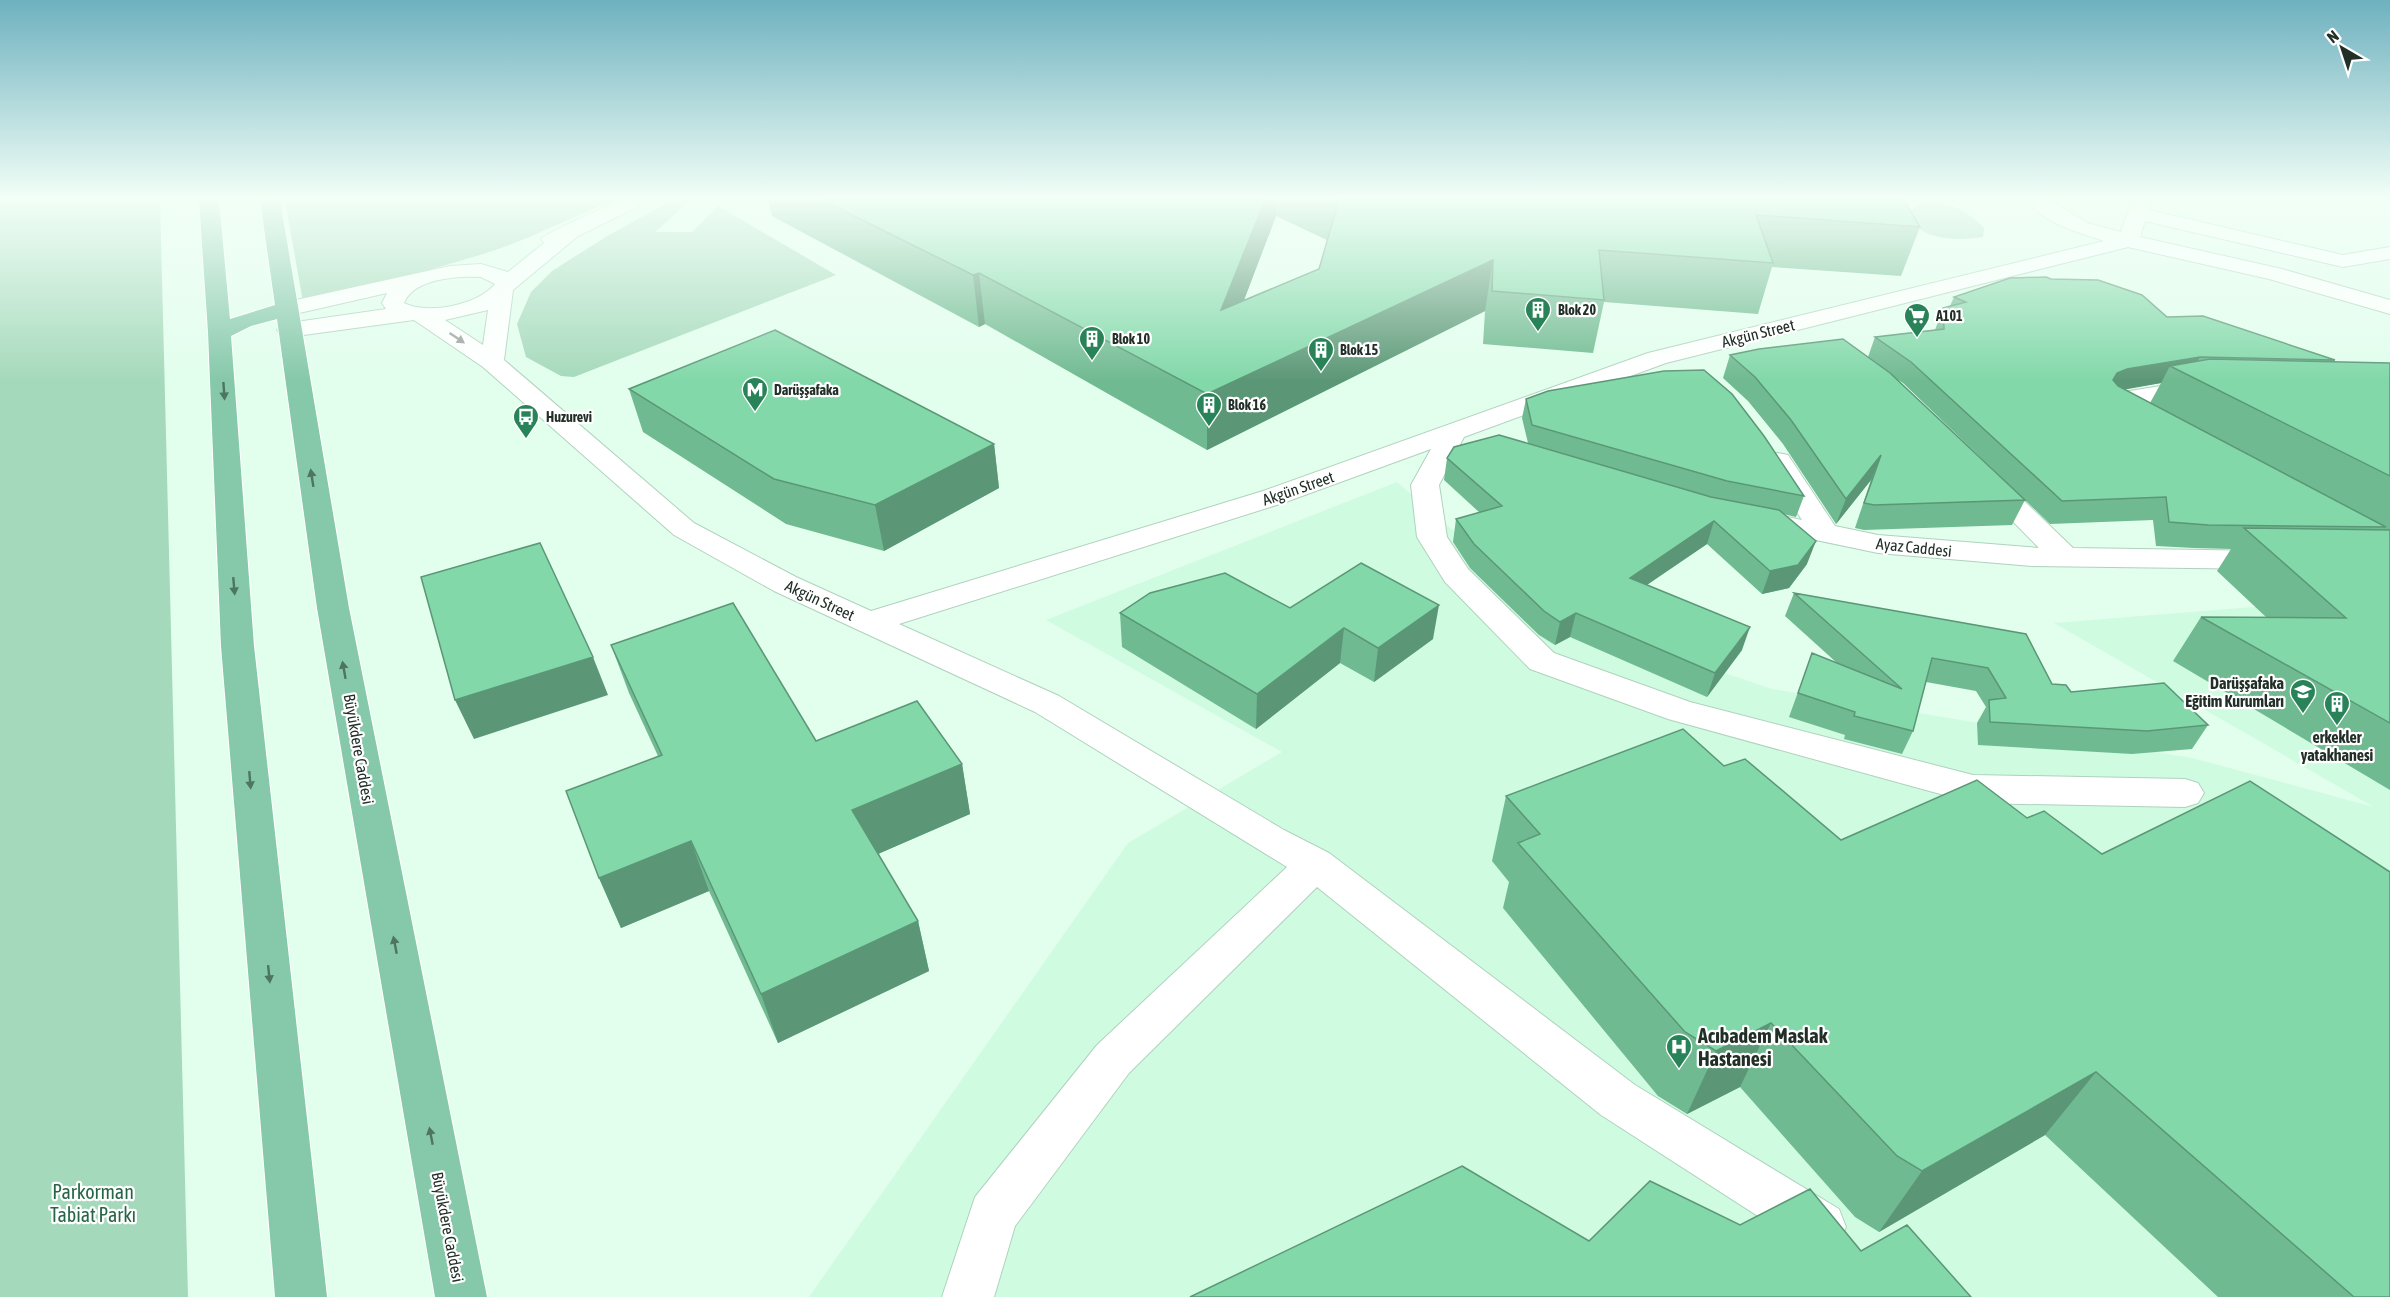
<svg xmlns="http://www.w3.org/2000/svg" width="2390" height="1297" font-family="'Asap Condensed',sans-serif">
<rect width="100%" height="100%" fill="#e2feed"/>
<!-- built -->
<path fill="#cffbe1" d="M1397 482 1551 615 1772 689 2192 758 2374 807 2054 623 2390 596V1297H809L1128 843 1282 752 1046 620Z"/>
<!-- green -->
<path fill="#a5d9bb" d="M0 200H160L188 1297H0Z
M285 200H613C571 218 530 239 486 253 426 272 364 287 303 302Z
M673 200H691L655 232H692L718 206 836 275 574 377 561 376 526 357 517 324 531 292 552 271 609 235Z
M1921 200C1945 200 1969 211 1984 228L1983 237C1962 240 1936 241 1918 228 1914 224 1911 217 1909 212Z"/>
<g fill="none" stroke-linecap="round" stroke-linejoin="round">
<defs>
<path id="minor" d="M621 200H646L643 204 578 236 513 290 504 360 694 523 796 577 871 611 1263 491 1648 353 2104 241C2080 233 2042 223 2028 200H2050L2087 223 2121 232 2132 200H2152L2149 210 2343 255 2390 247V259L2343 267 2145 221 2140 237 2282 269 2390 300V314L2269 279 2128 247 1666 363 1464 437 1439 485 1447 537 1468 569 1554 653 1690 702 1973 775 2185 779 2198 783 2204 793 2198 803 2185 807 1973 803 1668 719 1530 669 1445 582 1417 537 1411 485 1431 449 1283 503 899 624 1059 696 1284 830 1329 853 1635 1085 1839 1209 1846 1227 1839 1245 1821 1252 1803 1245 1601 1115 1317 887 1129 1073 1015 1226 994 1297H942L975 1197 1097 1045 1287 867 1035 712 774 591 674 535 483 367 414 320 289 337 281 335 277 330 281 325 289 323 386 309 382 303 387 293 286 316 278 314 275 309 278 304 450 266 481 264 508 272 544 243 541 239C544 234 610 205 621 200ZM481 277 495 284C478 305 428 315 404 303 414 278 458 276 481 277ZM488 310 483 345 445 320Z
M2198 380 2207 383 2211 388 2207 393 2144 404 2150 411 2146 416C2132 420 2113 413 2104 401L2108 396 2117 393Z
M1778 453 1788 455 1835 526 1878 535 2039 548 1973 481 1977 475 1987 473 1997 475 2073 548 2270 551 2281 554 2285 560 2281 566 2270 569 2032 566 1878 553 1744 525 1739 519 1744 513 1754 510 1802 520 1764 461 1768 455Z"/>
<path id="major" d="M199 200H219L230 319 275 305 260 200H280L349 608 487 1297H435L317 608 277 319 251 326 231 336 254 646 327 1297H275L221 646 208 332Z"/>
</defs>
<!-- minor casing -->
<use href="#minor" stroke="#afd2bd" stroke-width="2"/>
<!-- major casing -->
<use href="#major" stroke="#fff" stroke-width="2"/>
<!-- minor -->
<use href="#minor" fill="#fff" fill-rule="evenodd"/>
<!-- major -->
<use href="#major" fill="#86c8aa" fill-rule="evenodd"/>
</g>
<!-- wall -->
<path fill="#70ba91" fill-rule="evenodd" d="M768 200H1904L1920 227 1901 276 1772 267 1758 314 1604 302 1593 353 1483 344 1485 311 1207 450 985 324 979 327 772 216ZM1276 216 1327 240 1319 269 1244 300Z
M2051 279 2167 317 2335 360 2334 362 2390 363V790L2173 661 2201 617H2266L2217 571 2231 549 2194 548 2156 546 2153 520 2050 524 1903 383 1895 378 2025 500 2012 525 1864 530 1855 528 1871 480 1836 524 1783 444 1748 401 1723 378 1730 355 1868 357 1875 337 1935 330 1943 308 1950 306 1954 297ZM2161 383 2150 403 2124 389Z
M629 389 994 444 999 488 884 551 786 524 643 432Z
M1526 399 1804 496 1796 517 1783 514 1807 564 1789 588 1762 594 1707 544 1647 585 1742 650 1707 697 1570 637 1555 645 1539 635 1470 568 1453 542 1456 519 1480 513 1444 480 1447 458 1528 443 1522 418Z
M1794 593 2052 684 2071 692 2208 725 2192 749 2132 754 1978 745 1977 723 1986 707 1976 691 1926 682 1913 731 1902 754 1844 739 1845 735 1789 717 1812 653 1837 663 1785 616Z
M1290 608 1433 639 1374 682 1340 663 1256 729 1122 647 1120 613Z
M611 645 816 741 962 764 970 814 878 854 918 921 929 971 778 1043 709 891 621 928 599 878 658 756 629 693Z
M1724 766 1841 840 2390 1297H2218L2045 1135 1879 1232 1855 1217 1740 1087 1687 1114 1658 1096 1503 908 1509 882 1492 861 1506 796Z"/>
<!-- shaded-wall -->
<path fill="#5b9776" d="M1265 200H1277L1276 216 1220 363 1221 310Z
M1493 260 1485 311 1207 450V394Z
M979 273 985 324 979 327 973 275Z
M2200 357 2189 376 2170 366 2161 383 2117 391 2113 380 2117 373 2127 369Z
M994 444 999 488 884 551 875 505Z
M1881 455 1871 480 1836 524 1846 499Z
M1714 521 1707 544 1623 601 1630 578Z
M1816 541 1807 564 1789 588 1762 594 1770 571Z
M1439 605 1433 639 1374 682 1378 648Z
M1576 613 1570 637 1555 645 1560 622Z
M1750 627 1742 650 1707 697 1715 673Z
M1344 628 1340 663 1256 729 1257 694Z
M593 657 608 695 474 739 455 700Z
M962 764 970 814 864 860 852 810Z
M691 841 709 891 621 928 599 878Z
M918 921 929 971 778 1043 761 994Z
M1771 1023 1740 1087 1687 1114 1716 1051Z
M2096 1072 2045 1135 1879 1232 1922 1171Z"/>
<!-- building -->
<path fill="#82d8a9" stroke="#5b9776" stroke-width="1.5" d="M822 200H1265L1221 310 1319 269 1339 200H1904L1920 227 1756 215 1773 263 1599 250 1604 300 1492 291 1493 260 1207 394 979 273 973 275Z
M2046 277 2051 279 2098 280 2142 295 2167 317 2203 316 2335 360 2200 357 2127 369 2117 373 2113 380 2118 386 2386 527 2208 525 2169 522 2166 497 2062 501 1911 362 1875 337 1944 329 1943 308 1966 302 1954 297 2010 278Z
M775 330 994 444 875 505 774 479 629 389Z
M1843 339 1890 373 2025 500 1874 505 1864 503 1881 455 1846 499 1791 420 1755 377 1730 355 1759 349Z
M2210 359 2390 363V476L2170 366Z
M1704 370 1732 394 1764 436 1804 496 1727 481 1532 425 1526 399 1548 391 1664 371Z
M1499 435 1711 497 1779 510 1816 541 1798 565 1770 571 1714 521 1630 578 1750 627 1715 673 1576 613 1560 622 1544 611 1474 544 1456 519 1502 506 1447 458 1454 447Z
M2244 528 2390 530V723L2201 617 2346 618Z
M540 543 593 657 455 700 421 577Z
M1361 563 1439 605 1378 648 1344 628 1257 694 1120 613 1150 593 1225 573 1290 608Z
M1794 593 2026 634 2052 684 2066 685 2071 692 2164 683 2208 725 2147 731 1990 722 1989 700 2006 698 1988 668 1932 658 1913 731 1854 716 1855 712 1798 693 1812 653 1902 689Z
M733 603 816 741 917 701 962 764 852 810 918 921 761 994 691 841 599 878 566 791 662 755 611 645Z
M1683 729 1724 766 1745 759 1841 840 1977 780 2027 818 2044 811 2102 854 2250 781 2390 872V1297H2354L2096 1072 1922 1171 1897 1156 1771 1023 1716 1051 1685 1032 1518 843 1540 834 1506 796Z
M1462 1166 1589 1241 1650 1181 1740 1225 1810 1189 1861 1251 1907 1225 1971 1297H1190Z"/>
<!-- one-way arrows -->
<defs><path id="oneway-solid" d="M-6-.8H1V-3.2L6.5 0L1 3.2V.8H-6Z" transform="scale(1.5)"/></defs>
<use fill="#9ba19e" href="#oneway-solid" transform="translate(457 338) rotate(34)"/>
<g fill="#4e7462">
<use href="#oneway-solid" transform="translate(224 391) rotate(86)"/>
<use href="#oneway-solid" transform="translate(312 478) rotate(-99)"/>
<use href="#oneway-solid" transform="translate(234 586) rotate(85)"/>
<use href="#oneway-solid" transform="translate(344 670) rotate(-100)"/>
<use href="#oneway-solid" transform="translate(250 780) rotate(85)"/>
<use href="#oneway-solid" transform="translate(395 945) rotate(-101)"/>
<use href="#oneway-solid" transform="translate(269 974) rotate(84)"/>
<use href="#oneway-solid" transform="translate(431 1136) rotate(-101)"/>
</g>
<!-- sky -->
<linearGradient id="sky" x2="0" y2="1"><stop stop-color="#6eb1bf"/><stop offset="0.52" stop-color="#f2fff7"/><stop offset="1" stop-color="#f2fff7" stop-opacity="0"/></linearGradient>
<rect width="2390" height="381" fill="url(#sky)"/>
<!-- icons -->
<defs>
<symbol id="building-pin" viewBox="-11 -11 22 30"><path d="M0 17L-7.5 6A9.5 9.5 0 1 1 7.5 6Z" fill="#298359" stroke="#fff"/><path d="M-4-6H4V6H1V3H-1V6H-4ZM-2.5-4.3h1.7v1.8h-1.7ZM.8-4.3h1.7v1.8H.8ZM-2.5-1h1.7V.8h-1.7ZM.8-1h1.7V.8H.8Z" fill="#fff"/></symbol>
<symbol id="supermarket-pin" viewBox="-11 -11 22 30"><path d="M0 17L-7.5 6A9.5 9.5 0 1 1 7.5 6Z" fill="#298359" stroke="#fff"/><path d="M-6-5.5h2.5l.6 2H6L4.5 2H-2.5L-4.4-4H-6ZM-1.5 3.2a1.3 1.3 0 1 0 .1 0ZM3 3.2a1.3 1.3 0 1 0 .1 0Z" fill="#fff"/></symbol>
<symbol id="metro-pin" viewBox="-11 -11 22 30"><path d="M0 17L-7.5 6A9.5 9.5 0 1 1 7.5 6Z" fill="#298359" stroke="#fff"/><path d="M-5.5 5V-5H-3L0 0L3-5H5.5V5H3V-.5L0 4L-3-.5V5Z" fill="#fff"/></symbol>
<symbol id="bus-pin" viewBox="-11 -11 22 30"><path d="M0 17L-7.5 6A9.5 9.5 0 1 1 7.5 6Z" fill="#298359" stroke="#fff"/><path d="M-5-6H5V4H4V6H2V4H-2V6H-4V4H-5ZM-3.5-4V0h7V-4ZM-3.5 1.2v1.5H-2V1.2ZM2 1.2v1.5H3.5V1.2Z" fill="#fff"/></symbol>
<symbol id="school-pin" viewBox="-11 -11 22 30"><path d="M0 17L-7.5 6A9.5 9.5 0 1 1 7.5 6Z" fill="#298359" stroke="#fff"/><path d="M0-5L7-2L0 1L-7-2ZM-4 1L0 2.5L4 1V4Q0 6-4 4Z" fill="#fff"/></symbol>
<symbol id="hospital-pin" viewBox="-11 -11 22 30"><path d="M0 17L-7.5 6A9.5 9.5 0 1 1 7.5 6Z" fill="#298359" stroke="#fff"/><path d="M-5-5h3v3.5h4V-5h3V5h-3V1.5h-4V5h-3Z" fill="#fff"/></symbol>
</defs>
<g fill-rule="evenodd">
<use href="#building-pin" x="1523" y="295" width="30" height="40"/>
<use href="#supermarket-pin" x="1902" y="301" width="30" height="40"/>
<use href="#building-pin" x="1077" y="324" width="30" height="40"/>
<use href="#building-pin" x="1306" y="335" width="30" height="40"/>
<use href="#metro-pin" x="740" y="375" width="30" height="40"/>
<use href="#building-pin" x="1194" y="390" width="30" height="40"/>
<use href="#bus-pin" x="511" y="402" width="30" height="40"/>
<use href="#school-pin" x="2288" y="677" width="30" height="40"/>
<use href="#building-pin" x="2322" y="689" width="30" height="40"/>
<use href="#hospital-pin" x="1664" y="1032" width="30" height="40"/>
</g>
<g text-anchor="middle" stroke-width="4.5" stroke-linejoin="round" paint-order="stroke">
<!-- far-poi labels -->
<g font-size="14" font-weight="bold" fill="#212f27" stroke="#fff" text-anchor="start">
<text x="1558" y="315">Blok 20</text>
<text x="1936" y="321">A101</text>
<text x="1112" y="344">Blok 10</text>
<text x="1340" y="355">Blok 15</text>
<text x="774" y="395">Darüşşafaka</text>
<text x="1228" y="410">Blok 16</text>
<text x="546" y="422">Huzurevi</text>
</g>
<!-- street labels -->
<g font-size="16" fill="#212f27" stroke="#fff">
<text transform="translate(1758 333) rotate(-14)" y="6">Akgün Street</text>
<text transform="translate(1298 488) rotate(-19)" y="6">Akgün Street</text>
<text transform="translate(1914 547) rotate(6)" y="6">Ayaz Caddesi</text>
<text transform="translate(820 600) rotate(25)" y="6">Akgün Street</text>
<text transform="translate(359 749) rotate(80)" y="6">Büyükdere Caddesi</text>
<text transform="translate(448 1227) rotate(79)" y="6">Büyükdere Caddesi</text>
</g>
<!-- poi labels -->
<g font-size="16" font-weight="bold" fill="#212f27" stroke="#fff" text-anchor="end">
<text x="2284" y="689">Darüşşafaka<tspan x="2284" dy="18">Eğitim Kurumları</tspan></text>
<text x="2337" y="743" text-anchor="middle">erkekler<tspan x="2337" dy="18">yatakhanesi</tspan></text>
</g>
<!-- near-poi labels -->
<g font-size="20" font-weight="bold" fill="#212f27" stroke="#fff" text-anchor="start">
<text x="1698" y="1043">Acıbadem Maslak<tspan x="1698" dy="23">Hastanesi</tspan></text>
</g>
<!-- near-park labels -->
<g font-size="20" fill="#266546" stroke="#fff">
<text x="93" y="1199">Parkorman<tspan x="93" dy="23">Tabiat Parkı</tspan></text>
</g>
</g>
<!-- north arrow -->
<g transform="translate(2342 48) rotate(321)" stroke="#ffffff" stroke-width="4.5" paint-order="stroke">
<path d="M0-4.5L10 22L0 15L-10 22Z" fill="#212f27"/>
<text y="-9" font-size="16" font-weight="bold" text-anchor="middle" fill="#212f27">N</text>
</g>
</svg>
